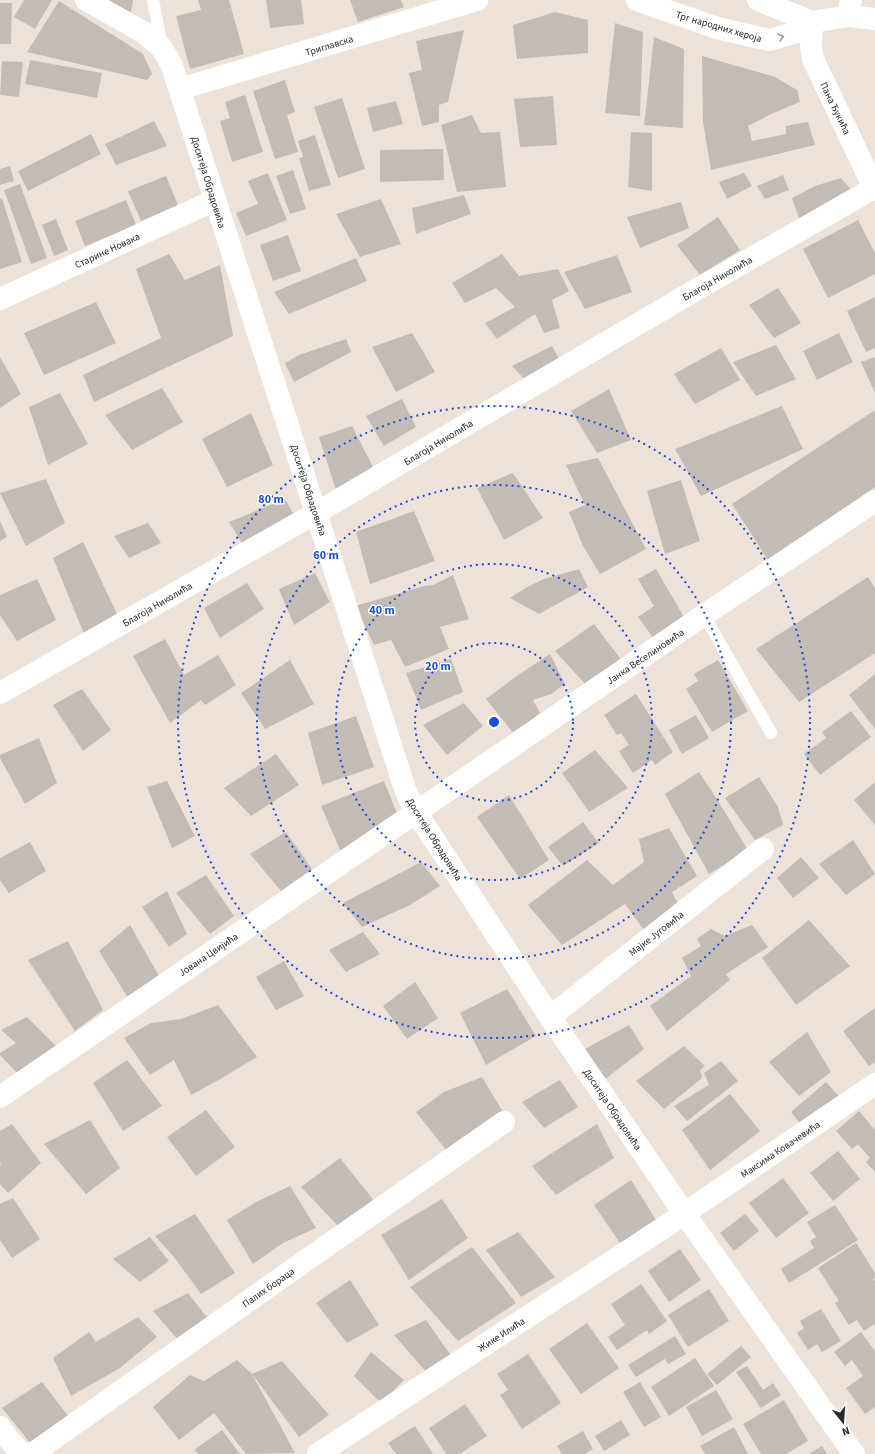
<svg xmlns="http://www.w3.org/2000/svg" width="875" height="1454" font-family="'Source Sans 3',sans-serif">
<rect width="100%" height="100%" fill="#ece2d9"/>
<!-- building -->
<path fill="#c3bcb6" d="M24 0H52L35 29 14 17Z
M101 0H133L131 12 100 6Z
M198 0H229L244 54 190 69 176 16 201 10Z
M266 0H301L304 24 270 28Z
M350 0H401L404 7 358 22Z
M59 1 143 54 152 74 147 80 27 52Z
M0 3H12L11 44H0Z
M555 12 588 20V53L517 59 513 25Z
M615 23 643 32 640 116 605 113Z
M464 30 448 102 439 105V122L422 126 409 73 422 70 416 41Z
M654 37 684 49 683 128 644 125Z
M702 56 775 77 797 90 800 102 771 114 748 126 752 141 786 134V126L808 122 815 145 711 170 703 122Z
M30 60 102 73 97 98 25 84Z
M2 61 23 62 19 97 0 95Z
M285 80 295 112 287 115 298 152 275 159 253 91Z
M245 95 263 152 232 162 220 121 230 118 225 102Z
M553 96 557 145 520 147 514 99Z
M342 98 365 169 338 178 314 107Z
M396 101 403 124 373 132 367 108Z
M472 115 481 133 500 132 506 187 457 192 441 125Z
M154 121 167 146 116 165 105 144Z
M631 132 652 133V191L628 187Z
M91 134 101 154 28 191 18 171Z
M315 135 331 185 309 191 299 158 303 157 298 141Z
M443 149 444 180 380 182V150Z
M10 166 14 181 0 185V169Z
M293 170 306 209 290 214 276 176Z
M268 173 287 220 246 236 236 213 258 204 248 181Z
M744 173 752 186 727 199 719 182Z
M783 175 789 190 765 199 757 186Z
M166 176 178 205 141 221 128 191Z
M841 178 855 194 801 224 792 198 815 186Z
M20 184 47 258 31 264 4 190Z
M464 195 471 214 416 234 412 208Z
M2 198 22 262 0 269V199Z
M381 199 401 244 360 257 336 214Z
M126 200 136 225 85 246 75 221Z
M681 202 689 228 640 248 627 217Z
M718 217 740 250 700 275 677 245Z
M56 219 68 250 54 256 42 225Z
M858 220 875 253V274L828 298 803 249Z
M288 235 301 271 273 281 260 245Z
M169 254 185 280 220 265 233 336 94 402 83 375 161 338 136 269Z
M502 254 519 276 558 269 569 291 552 300 560 328 544 333 535 314 497 339 485 323 515 307 496 288 465 303 452 283Z
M617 255 632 292 585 309 564 272Z
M356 258 367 281 289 314 274 292Z
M778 288 801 323 774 338 749 305Z
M875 297V348L866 352 847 311Z
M96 302 116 343 44 375 24 333Z
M412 333 435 372 396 392 372 347Z
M839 333 853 362 817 380 803 351Z
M346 339 351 352 294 382 285 363 299 355Z
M776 345 796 379 756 396 733 362Z
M552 346 561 362 527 382 512 366Z
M721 348 740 380 695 404 674 374Z
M0 357 21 394 0 408Z
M875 357V393L861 362Z
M162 388 183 422 132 450 105 415Z
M609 389 631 440 597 453 571 411Z
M60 393 88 444 48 465 29 407Z
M402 399 416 427 384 446 366 416Z
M782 406 803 449 701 496 675 449Z
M875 410V487L768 560 732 504Z
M251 413 273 465 227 487 202 439Z
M352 426 376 473 337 493 319 437Z
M598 458 646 549 600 574 583 546 569 512 585 505 566 465Z
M513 473 543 518 504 540 477 488Z
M46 479 65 523 26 546 0 493Z
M681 480 700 541 665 554 647 491Z
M285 499 296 518 242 543 229 522Z
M414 511 435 561 370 584 356 532Z
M0 521 7 537 0 541Z
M148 523 161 543 129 558 114 536Z
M83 542 119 618 84 634 53 558Z
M579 569 588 587 539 614 510 598 529 586 544 579Z
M656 569 687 622 657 643 638 617 654 606 638 579Z
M315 573 330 602 294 625 279 589Z
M453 575 469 619 440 627 449 649 405 667 391 640 374 645 355 606 424 586 433 585Z
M868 577 875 588V653L799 702 756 649Z
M37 579 56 620 17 641 0 615V595Z
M247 583 264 609 220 638 204 608Z
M594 624 623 662 587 686 555 651Z
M165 639 184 675 218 655 236 685 205 705 201 700 170 723 133 656Z
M550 654 565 684 551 694 533 700 540 713 514 734 486 699 518 675Z
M451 659 463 692 421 710 406 673Z
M290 660 314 704 265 729 241 693Z
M718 660 748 711 712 732 686 689 698 681 694 674Z
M875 674V729L849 695Z
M82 689 111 730 83 751 53 705Z
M636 694 673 752 655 765 652 760 633 773 619 751 629 745 621 733 617 735 604 715Z
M464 703 483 726 447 755 423 725Z
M851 711 871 737 820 775 804 754 826 738 822 732Z
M696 715 709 738 682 754 669 730Z
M356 716 374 767 322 785 308 733Z
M39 738 57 783 25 804 0 758V755Z
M595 750 628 788 589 812 562 773Z
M276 754 299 785 251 816 224 788Z
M699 772 715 796 748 850 709 874 665 794Z
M759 777 778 807 783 825 755 840 725 798Z
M167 781 195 836 172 848 147 787Z
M384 781 398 816 341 852 321 806Z
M875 782V825L854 800Z
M509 795 549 860 520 879 477 817Z
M583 822 599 843 563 866 548 847Z
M669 828 697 876 672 892 678 904 644 930 625 904 562 945 528 905 587 860 613 885 644 862 639 839Z
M286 832 312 869 281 891 250 854Z
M853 840 875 874 846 895 819 864Z
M30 842 46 871 9 893 0 880V858Z
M801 857 819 878 793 898 777 878Z
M421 862 440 886 410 905 362 927 343 903Z
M206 875 234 916 210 934 176 893Z
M167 891 187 934 169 947 142 907Z
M809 920 850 966 796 1005 762 958Z
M130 925 159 976 128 998 99 951Z
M752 925 768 947 726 974 730 980 667 1031 650 1006 691 976 682 958 701 946 697 939 711 929 725 936Z
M363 932 380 954 346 972 329 950Z
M68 941 103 1010 75 1031 28 960Z
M284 961 304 996 276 1010 256 977Z
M415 982 438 1018 407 1039 383 1006Z
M507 989 536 1036 486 1065 460 1013Z
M218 1005 257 1057 222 1078 191 1095 174 1060 150 1075 124 1038 151 1023 181 1019Z
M875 1008V1062L869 1066 843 1031Z
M27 1017 57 1047 19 1075 0 1055V1053L16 1043 1 1030Z
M629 1025 644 1049 604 1080 583 1050Z
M807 1032 831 1072 799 1096 769 1062Z
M684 1046 705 1066 700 1070 702 1078 664 1109 636 1081Z
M127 1060 162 1106 123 1131 93 1083Z
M721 1061 738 1081 687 1121 674 1106 709 1085 704 1073Z
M482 1077 503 1112 446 1150 416 1112 444 1092Z
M560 1080 578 1107 544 1128 522 1102Z
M826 1082 842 1100 804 1128 791 1112Z
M730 1094 760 1131 710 1170 682 1130Z
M206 1110 235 1147 196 1176 167 1137Z
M859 1111 875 1130V1172L866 1162 870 1158 858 1144 852 1149 836 1131Z
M90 1120 120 1168 86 1194 44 1144Z
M12 1124 41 1163 8 1193 0 1184V1166L1 1165 0 1163V1131Z
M597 1124 614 1158 556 1195 532 1166Z
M838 1151 860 1179 833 1201 810 1173Z
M340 1158 375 1202 339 1227 301 1187Z
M783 1178 809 1213 776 1238 749 1203Z
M631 1180 658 1223 622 1246 594 1205Z
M290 1186 316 1228 283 1243 253 1264 227 1220 256 1202Z
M13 1198 40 1239 12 1258 0 1240V1204Z
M442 1199 468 1238 409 1280 381 1235Z
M835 1205 858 1240 789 1283 781 1269 814 1248 810 1241 816 1237 807 1222Z
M195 1214 235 1273 201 1294 174 1257 155 1236Z
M745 1214 759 1231 734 1251 720 1233Z
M518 1232 555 1277 521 1297 486 1250Z
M150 1237 169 1261 140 1282 113 1259Z
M856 1243 875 1273V1278L873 1279 875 1282V1324L864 1331 857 1320 849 1325 835 1303 839 1301 818 1268Z
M472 1247 516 1303 458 1341 410 1287Z
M680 1249 701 1280 669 1302 648 1271Z
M350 1280 379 1325 347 1343 316 1303Z
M641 1284 667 1321 649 1334 647 1330 617 1350 608 1337 625 1325 611 1304Z
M709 1289 729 1321 688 1347 668 1315Z
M188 1293 210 1321 179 1341 153 1311Z
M821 1309 841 1341 822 1352 817 1344 808 1350 797 1333 804 1328 800 1321Z
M138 1317 157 1337 120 1368 71 1396 53 1358 89 1332 96 1342Z
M426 1320 452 1357 427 1373 394 1335Z
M587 1323 619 1368 581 1394 549 1349Z
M861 1332 875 1351V1407L865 1414 846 1388 863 1376 852 1360 845 1366 834 1352Z
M675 1336 686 1354 668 1364 665 1359 636 1377 628 1365Z
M741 1346 751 1357 717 1385 707 1374Z
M371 1352 404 1380 381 1403 354 1376Z
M528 1354 561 1403 522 1429 500 1395 508 1390 497 1374Z
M695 1358 714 1386 669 1416 651 1387Z
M237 1360 252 1374 282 1361 329 1415 299 1437 252 1374 295 1453 246 1454 214 1413 179 1440 153 1407 190 1375 204 1381Z
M747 1366 763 1390 773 1383 781 1395 761 1408 736 1372Z
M42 1382 69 1417 31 1444 2 1408Z
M640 1382 661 1417 644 1427 623 1392Z
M716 1390 733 1419 702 1436 686 1407Z
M784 1400 808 1441 786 1454H761L743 1424Z
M465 1404 487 1436 460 1454H446L429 1428Z
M621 1420 630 1435 604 1451 595 1436Z
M415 1426 433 1454H396L388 1443Z
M734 1427 748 1454H705L700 1446Z
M222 1430 240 1454H199L194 1450Z
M583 1431 593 1449 585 1454H562L557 1446Z
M822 1446 827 1454H809Z"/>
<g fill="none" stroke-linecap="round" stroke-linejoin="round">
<!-- service -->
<path stroke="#fff" stroke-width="12" d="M153 0 162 47
M704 615 771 733"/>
<!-- minor -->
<path stroke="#fff" stroke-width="22" d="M86 0 143 32 162 48 172 66 406 792 416 812 550 1017 684 1213 854 1454
M848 16 851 0
M812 22 811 47 813 59 875 190
M180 89 477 0
M0 299 215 200
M0 693 316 513 694 291 874 188
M550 1017 763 849
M0 1097 704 615 875 501
M0 1427 7 1437 22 1454
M32 1454 305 1261 504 1122
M318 1454 663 1228 875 1084"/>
<!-- tertiary -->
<path stroke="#fff" stroke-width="22" d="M637 0 717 28 769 40 794 33 812 22 848 16 875 19
M758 0 812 22"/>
</g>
<!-- one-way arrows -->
<defs><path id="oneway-chevron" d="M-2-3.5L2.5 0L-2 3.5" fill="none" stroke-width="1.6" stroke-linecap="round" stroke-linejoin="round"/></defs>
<use stroke="#9e9e9e" href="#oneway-chevron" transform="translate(781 37) rotate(-16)"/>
<!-- distance rings -->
<g fill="none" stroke="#1d4ed8" stroke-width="2" stroke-dasharray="2 4">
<circle cx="494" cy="722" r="79"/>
<circle cx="494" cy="722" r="158"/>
<circle cx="494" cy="722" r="237"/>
<circle cx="494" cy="722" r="316"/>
</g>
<g text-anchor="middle" stroke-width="3" stroke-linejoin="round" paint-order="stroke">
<!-- street labels -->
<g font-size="10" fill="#282828" stroke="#fff">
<text transform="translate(719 26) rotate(16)" y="4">Трг народних хероја</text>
<text transform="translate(329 45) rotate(-17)" y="4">Триглавска</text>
<text transform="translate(836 108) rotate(64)" y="4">Пана Ђукића</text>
<text transform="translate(209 182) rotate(73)" y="4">Доситеја Обрадовића</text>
<text transform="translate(107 250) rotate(-25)" y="4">Старине Новака</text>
<text transform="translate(717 278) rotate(-30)" y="4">Благоја Николића</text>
<text transform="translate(438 442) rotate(-31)" y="4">Благоја Николића</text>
<text transform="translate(309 490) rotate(72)" y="4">Доситеја Обрадовића</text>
<text transform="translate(157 604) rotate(-30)" y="4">Благоја Николића</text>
<text transform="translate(645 656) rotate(-34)" y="4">Јанка Веселиновића</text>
<text transform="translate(435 839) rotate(58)" y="4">Доситеја Обрадовића</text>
<text transform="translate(656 933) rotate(-38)" y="4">Мајке Југовића</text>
<text transform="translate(208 954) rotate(-34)" y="4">Јована Цвијића</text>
<text transform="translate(613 1109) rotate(56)" y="4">Доситеја Обрадовића</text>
<text transform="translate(780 1149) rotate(-34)" y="4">Максима Ковачевића</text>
<text transform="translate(268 1287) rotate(-35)" y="4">Палих бораца</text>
<text transform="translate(501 1334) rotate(-33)" y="4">Жике Илића</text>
</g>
</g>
<circle cx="494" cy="722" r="6" fill="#1d4ed8" stroke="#fff" stroke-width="2"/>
<g font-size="12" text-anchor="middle" font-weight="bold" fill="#1d4ed8" stroke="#fff" stroke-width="3" stroke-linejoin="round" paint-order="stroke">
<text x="271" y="503">80 m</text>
<text x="326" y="559">60 m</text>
<text x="382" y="614">40 m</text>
<text x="438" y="670">20 m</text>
</g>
<!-- north arrow -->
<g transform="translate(843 1422) rotate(163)" stroke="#ffffff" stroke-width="3" paint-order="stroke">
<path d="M0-3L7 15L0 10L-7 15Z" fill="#282828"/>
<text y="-6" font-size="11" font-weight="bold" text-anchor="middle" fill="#282828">N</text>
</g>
</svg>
